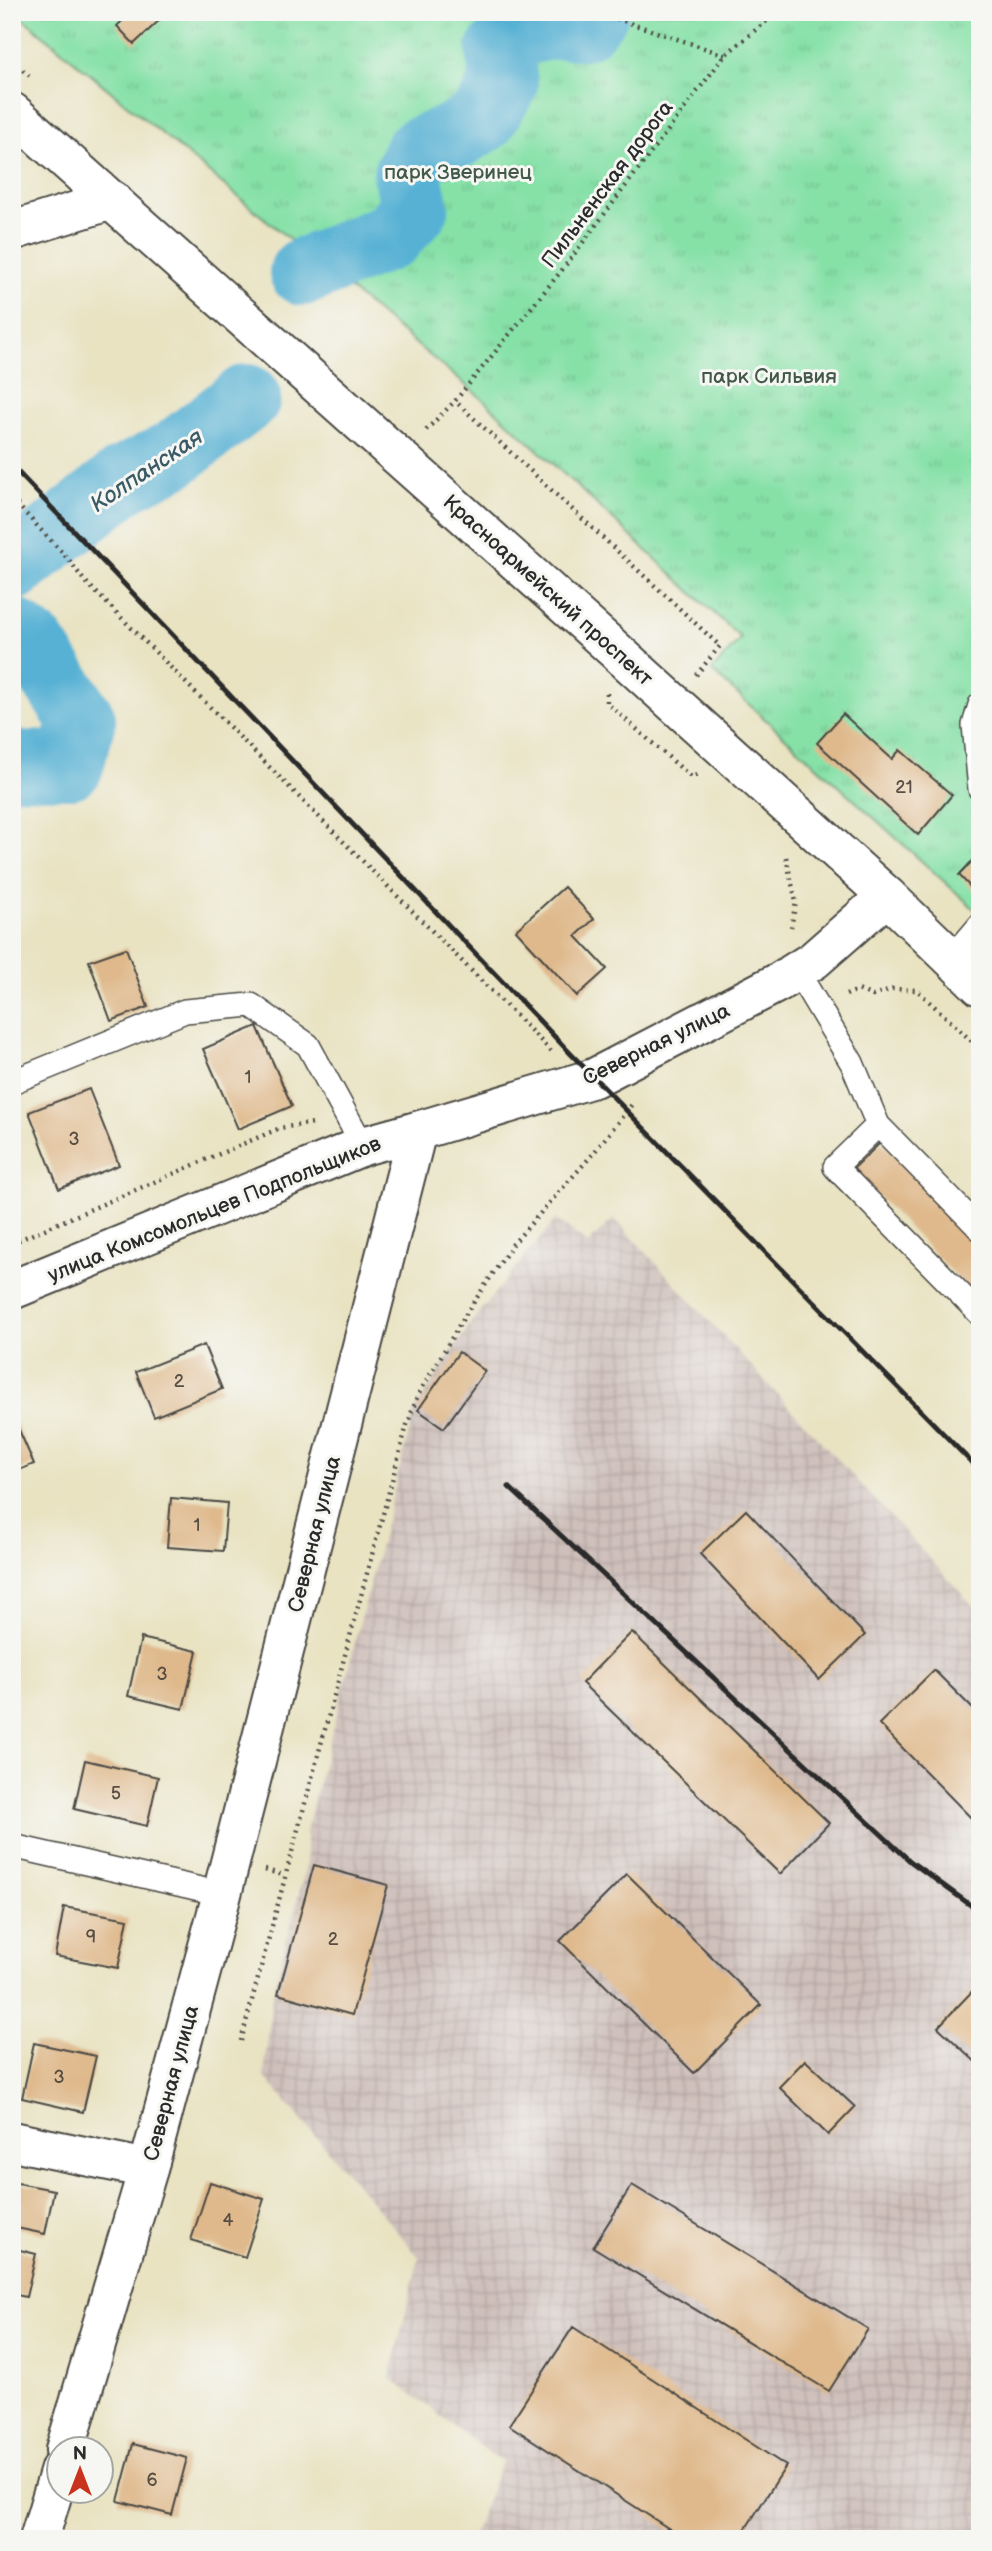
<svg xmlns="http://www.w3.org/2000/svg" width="992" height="2551" font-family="'Balsamiq Sans',sans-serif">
<defs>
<pattern id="industrial-grid" width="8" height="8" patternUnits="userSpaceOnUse" patternTransform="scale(1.75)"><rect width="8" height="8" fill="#cfc0bb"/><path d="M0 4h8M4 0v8" fill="none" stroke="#b2a5a1"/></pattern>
<pattern id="park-tufts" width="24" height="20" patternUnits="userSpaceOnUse" patternTransform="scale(1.75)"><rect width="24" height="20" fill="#86e1a7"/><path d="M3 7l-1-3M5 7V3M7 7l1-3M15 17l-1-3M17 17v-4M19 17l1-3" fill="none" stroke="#74c190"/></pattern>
</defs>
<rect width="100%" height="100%" fill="#f6f6f2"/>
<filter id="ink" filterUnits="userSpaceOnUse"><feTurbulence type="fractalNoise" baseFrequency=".0143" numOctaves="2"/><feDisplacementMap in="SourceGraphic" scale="14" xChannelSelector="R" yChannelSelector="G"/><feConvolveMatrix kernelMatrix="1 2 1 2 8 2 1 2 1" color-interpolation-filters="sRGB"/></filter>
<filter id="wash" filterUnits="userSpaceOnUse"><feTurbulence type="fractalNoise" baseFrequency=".00686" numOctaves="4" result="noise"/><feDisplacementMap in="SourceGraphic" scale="28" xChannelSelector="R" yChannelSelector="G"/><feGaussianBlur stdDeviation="1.57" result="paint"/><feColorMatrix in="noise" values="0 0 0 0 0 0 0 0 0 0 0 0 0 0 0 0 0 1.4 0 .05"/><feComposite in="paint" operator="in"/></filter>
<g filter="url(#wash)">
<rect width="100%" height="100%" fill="#e9e3c2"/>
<!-- industrial -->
<path fill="url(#industrial-grid)" d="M614 1218 980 1613V2539H471L502 2462 390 2378 419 2257 264 2076 272 1998 306 1867V1832L415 1409 472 1321 556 1219 588 1244Z"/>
<!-- park -->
<path fill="url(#park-tufts)" stroke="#588669" stroke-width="2" d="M15 12H980V914L712 671 741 638 486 402Z"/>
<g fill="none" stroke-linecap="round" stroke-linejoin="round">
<!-- stream -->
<path stroke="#57b1d4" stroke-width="10" d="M359 249 388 254 418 247 426 229 415 208"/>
<!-- river -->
<path stroke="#57b1d4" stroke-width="68" d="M303 272 390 236 415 208 407 174 418 151 453 137 482 120 504 84 500 51 517 33 554 25 583 26 595 12
M12 568 125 479 173 455 247 398
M12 631 34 647 82 720 70 765 12 764"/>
</g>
<g id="blocks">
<!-- building -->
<path fill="#dfb98c" d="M131 12H160L164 16 134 44 117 26Z
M843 714 892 759 900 750 952 795 918 835 817 743Z
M974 859 980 865V887L975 892 959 875Z
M564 887 594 919 576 936 607 969 577 996 516 930Z
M126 948 148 1007 111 1021 89 961Z
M257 1026 292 1106 238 1129 203 1049Z
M89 1089 119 1165 59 1189 29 1112Z
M881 1142 980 1242V1301L852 1170Z
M204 1345 222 1389 154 1417 136 1372Z
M459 1352 485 1371 444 1428 418 1410Z
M12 1414 34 1464 12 1473Z
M171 1498 227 1503 223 1551 167 1547Z
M746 1510 865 1635 819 1680 700 1554Z
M632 1632 829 1823 780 1874 582 1683Z
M141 1638 197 1651 183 1709 128 1696Z
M934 1670 980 1716V1827L879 1724Z
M85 1760 158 1777 147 1826 74 1809Z
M314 1865 388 1885 352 2015 278 1994Z
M627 1874 761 2005 694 2073 560 1941Z
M64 1907 128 1919 118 1968 55 1956Z
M980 1983V2066L938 2027Z
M34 2043 96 2056 83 2112 22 2098Z
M805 2060 855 2107 828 2135 779 2087Z
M12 2182 54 2190 45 2234 12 2227Z
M210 2182 264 2199 245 2257 191 2240Z
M632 2185 868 2329 829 2391 593 2247Z
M12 2248 36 2254 26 2297 12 2294Z
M573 2327 786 2466 739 2539H685L509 2425Z
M133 2444 187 2458 172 2515 118 2501Z"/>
</g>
</g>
<g filter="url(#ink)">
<use href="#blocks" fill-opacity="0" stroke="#484742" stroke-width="2"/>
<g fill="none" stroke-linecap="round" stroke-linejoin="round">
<defs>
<path id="service" d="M980 705 974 725 980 789
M952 958 980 925
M797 971 852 1063 878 1125
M12 1082 185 1011 251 1005 308 1045 363 1146
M980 1229 878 1125 835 1167 980 1314
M12 1846 222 1894"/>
<path id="minor" d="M12 1290 363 1146 417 1131
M12 2141 148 2169"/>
<path id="tertiary" d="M65 2450 148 2169 222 1894 417 1131 594 1078 779 982 814 960 887 896
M39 2539 60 2469"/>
<path id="secondary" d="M12 112 605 641 887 896 980 986
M12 231 112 200"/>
</defs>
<!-- service casing -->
<use href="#service" stroke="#484742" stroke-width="26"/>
<!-- minor casing -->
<use href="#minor" stroke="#484742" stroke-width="42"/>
<!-- tertiary casing -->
<use href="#tertiary" stroke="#484742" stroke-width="42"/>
<!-- secondary casing -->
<use href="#secondary" stroke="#484742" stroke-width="42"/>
<!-- path -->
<path stroke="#484742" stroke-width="4.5" stroke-dasharray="2 5" stroke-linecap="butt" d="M597 12 725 55
M12 61 32 78
M426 430 455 401
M12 499 69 560 83 579 551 1051
M696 675 720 646 455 401 562 270 725 55 773 16 783 12
M607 693V703L691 777 697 775
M786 857 796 902 791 927
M846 995 858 990 873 996 893 989 917 990 980 1049
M12 1243 280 1128 313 1123
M265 1870 284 1875
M241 2041 407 1425 418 1395 464 1317 512 1245 592 1155 633 1103"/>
<!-- service -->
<use href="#service" stroke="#fff" stroke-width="23"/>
<!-- minor -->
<use href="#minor" stroke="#fff" stroke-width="38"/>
<!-- tertiary -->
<use href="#tertiary" stroke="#fff" stroke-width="38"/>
<!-- secondary -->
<use href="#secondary" stroke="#fff" stroke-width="38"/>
<!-- rail -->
<path stroke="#2b2b2b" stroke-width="5" d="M12 466 572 1055 980 1471
M509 1487 910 1861 980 1912"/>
</g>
</g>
<g text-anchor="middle" stroke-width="6" stroke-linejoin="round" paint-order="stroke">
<!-- number labels -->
<g font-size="18" fill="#584e43">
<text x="904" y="793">21</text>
<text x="248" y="1083">1</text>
<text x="74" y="1145">3</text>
<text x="179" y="1387">2</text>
<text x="197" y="1531">1</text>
<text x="162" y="1680">3</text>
<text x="116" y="1799">5</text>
<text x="91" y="1943">9</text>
<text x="333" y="1945">2</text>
<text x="59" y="2083">3</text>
<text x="228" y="2226">4</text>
<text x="152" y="2486">6</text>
</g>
<!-- park labels -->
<g font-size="21" fill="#42584a" stroke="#f6f6f2">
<text x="458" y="179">парк Зверинец</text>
<text x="769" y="383">парк Сильвия</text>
</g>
<!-- street labels -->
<g font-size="21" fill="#2b2b2b" stroke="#f6f6f2">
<text transform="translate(607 184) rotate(-53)" y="7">Пильненская дорога</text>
<text transform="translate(548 590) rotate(42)" y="7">Красноармейский проспект</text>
<text transform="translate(656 1044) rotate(-26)" y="7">Северная улица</text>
<text transform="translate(214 1209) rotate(-22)" y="7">улица Комсомольцев Подпольщиков</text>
<text transform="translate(314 1534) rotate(-76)" y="7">Северная улица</text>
<text transform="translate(171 2083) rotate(-75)" y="7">Северная улица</text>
</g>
<!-- water labels -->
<g font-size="23" font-style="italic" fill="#3a5a66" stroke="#f6f6f2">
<text transform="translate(146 470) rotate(-34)" y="8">Колпанская</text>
</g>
</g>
<!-- margin -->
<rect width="992" height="2551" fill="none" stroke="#f6f6f2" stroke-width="42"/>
<!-- north arrow -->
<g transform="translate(80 2470)"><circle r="33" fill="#f6f6f2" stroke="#a5a5a2" stroke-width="2"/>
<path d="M0-5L12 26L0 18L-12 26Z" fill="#c8321e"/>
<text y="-10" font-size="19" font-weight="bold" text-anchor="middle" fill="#2b2b2b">N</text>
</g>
</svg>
